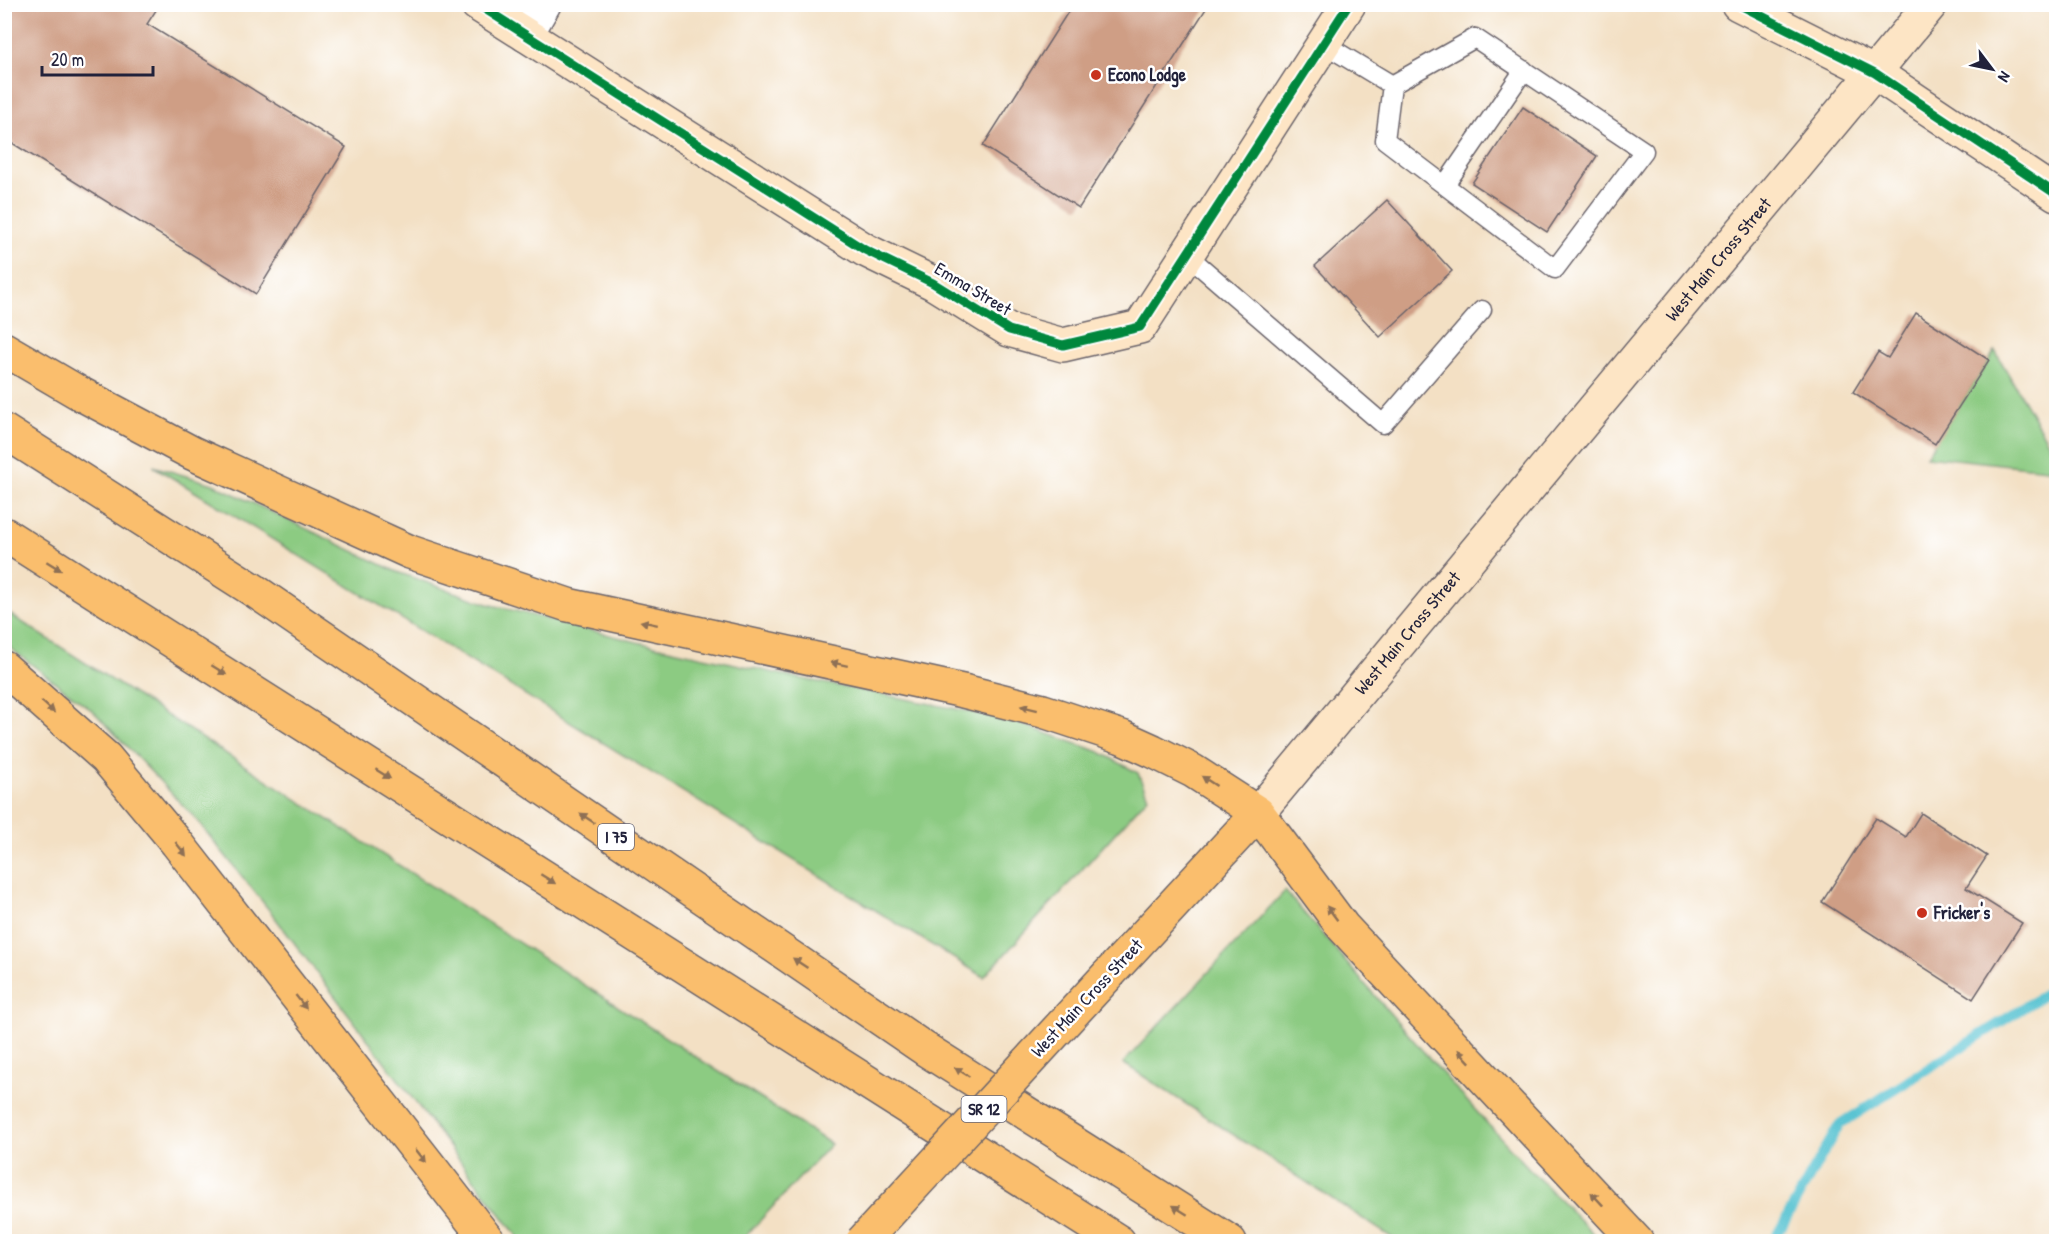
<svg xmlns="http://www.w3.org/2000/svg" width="2061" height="1246" font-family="'Patrick Hand',sans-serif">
<rect width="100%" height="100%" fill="#fff"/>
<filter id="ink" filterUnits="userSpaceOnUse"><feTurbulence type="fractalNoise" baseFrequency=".0167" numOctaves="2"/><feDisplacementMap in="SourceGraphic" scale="12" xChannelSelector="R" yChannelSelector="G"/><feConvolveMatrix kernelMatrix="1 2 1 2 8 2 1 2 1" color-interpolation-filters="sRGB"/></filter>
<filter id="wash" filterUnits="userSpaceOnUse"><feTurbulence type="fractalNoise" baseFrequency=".008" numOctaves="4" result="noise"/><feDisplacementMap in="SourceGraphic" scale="24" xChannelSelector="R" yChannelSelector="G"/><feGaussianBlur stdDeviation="1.35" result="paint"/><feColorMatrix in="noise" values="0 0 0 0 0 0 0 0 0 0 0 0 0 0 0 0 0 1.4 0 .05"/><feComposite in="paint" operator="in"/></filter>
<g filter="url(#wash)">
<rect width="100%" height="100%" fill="#f3e0c4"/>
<!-- green -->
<path fill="#8ccb82" stroke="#57765e" stroke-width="1.5" d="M1995 351 2056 456V470L1926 456Z
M153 466 213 484 397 572 488 604 637 642 793 677 1003 718 1100 752 1138 773 1148 797 984 977Z
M4 611H5L831 1144 741 1241H521L270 911 195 818 94 712 5 644Z
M1285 891C1388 1010 1488 1132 1601 1241H1397L1123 1063Z"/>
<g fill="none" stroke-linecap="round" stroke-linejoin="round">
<!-- stream -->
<path stroke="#58c3d2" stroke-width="10" d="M1773 1242 1839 1125 2056 987"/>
</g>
<g id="blocks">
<!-- building -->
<path fill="#cf9e85" d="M4 4H160L147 24 346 147 256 294 4 138Z
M1073 4H1209L1079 208 983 146Z
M1523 107 1597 156 1547 232 1472 183Z
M1387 200 1452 271 1380 337 1315 266Z
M1916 313 1989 360 1935 444 1853 392 1878 352 1888 358Z
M1921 813 1987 856 1966 888 2022 923 1973 999 1822 902 1876 818 1906 837Z"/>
</g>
</g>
<g filter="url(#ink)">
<use href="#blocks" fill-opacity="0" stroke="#6b646b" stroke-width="1.5"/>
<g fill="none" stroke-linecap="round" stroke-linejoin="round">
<defs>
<path id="lane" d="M1475 38 1644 151 1555 269 1385 140 1392 85Z
M1324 44 1392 85
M1445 185 1524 70
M1187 255 1383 424 1482 310"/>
<path id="street" d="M526 35 544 4"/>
<g id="secondary">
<path d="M477 4 865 250 933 283 1009 330 1063 345 1140 327 1349 4"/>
<path d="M1738 4 1875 73 2056 194"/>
<path id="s1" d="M1258 813 1931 4"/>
</g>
<path id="highway" d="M4 349 81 394 192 453 410 552 568 605 963 691 1043 711 1122 737 1153 751 1193 771 1258 813 1343 927 1637 1242
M4 431 255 591 925 1049 1230 1242
M4 534 1119 1242
M4 668 106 758 177 843 489 1242
M1107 976 1258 813"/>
</defs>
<!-- lane casing -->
<use href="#lane" stroke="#6b646b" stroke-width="21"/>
<!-- street casing -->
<use href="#street" stroke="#6b646b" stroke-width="36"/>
<!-- secondary casing -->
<use href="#secondary" stroke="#6b646b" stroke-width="36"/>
<!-- highway casing -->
<use href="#highway" stroke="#6b646b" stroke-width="36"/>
<!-- lane -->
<use href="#lane" stroke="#fff" stroke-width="18"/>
<!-- street -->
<use href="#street" stroke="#fff" stroke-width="33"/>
<!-- secondary -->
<use href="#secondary" stroke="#fde5c5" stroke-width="33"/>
<!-- highway -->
<use href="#highway" stroke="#fabe6d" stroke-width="33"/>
<defs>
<path id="highway-bridge" d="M862 1242 1107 976"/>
</defs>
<!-- highway-bridge casing -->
<use href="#highway-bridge" stroke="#6b646b" stroke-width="36" stroke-linecap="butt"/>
<!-- highway-bridge -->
<use href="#highway-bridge" stroke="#fabe6d" stroke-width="33"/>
<defs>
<path id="cycleway" d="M477 4 865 250 933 283 1009 330 1063 345 1140 327 1349 4
M1738 4 1875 73 2056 194"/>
</defs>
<!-- cycleway casing -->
<use href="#cycleway" stroke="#fff" stroke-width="13"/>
<!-- cycleway -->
<use href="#cycleway" stroke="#00873e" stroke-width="9"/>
</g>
<!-- one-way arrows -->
<defs><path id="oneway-solid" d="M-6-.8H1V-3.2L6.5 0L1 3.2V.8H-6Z" transform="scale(1.5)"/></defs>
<g fill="#8e7054">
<use href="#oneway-solid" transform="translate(54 566) rotate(32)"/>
<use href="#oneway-solid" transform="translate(649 623) rotate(-168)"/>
<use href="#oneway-solid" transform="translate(839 664) rotate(-168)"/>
<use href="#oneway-solid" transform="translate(219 670) rotate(32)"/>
<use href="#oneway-solid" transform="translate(48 707) rotate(42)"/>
<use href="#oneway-solid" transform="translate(1029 708) rotate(-166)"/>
<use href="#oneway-solid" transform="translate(383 774) rotate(32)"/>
<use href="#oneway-solid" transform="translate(1209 781) rotate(-147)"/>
<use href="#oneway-solid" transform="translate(587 818) rotate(-146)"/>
<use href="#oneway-solid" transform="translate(181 849) rotate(52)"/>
<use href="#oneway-solid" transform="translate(548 879) rotate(32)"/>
<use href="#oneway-solid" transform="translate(1332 913) rotate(-127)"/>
<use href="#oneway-solid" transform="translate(800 963) rotate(-146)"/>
<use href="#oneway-solid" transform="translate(301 1002) rotate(52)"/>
<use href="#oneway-solid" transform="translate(1464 1056) rotate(-133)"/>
<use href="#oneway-solid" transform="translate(962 1072) rotate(-148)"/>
<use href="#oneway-solid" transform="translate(421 1156) rotate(52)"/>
<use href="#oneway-solid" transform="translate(1597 1199) rotate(-133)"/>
<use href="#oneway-solid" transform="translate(1180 1210) rotate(-148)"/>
</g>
</g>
<!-- markers -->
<g fill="#c8321e" stroke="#fff" stroke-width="2">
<circle cx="1096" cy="75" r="6"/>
<circle cx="1922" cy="913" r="6"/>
</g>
<g text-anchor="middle" stroke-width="5" stroke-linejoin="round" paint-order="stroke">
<!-- shield labels -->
<g fill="#fff" stroke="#646476" stroke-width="1.5">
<rect x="598" y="824" width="36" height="26" rx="4.5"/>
<rect x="961.5" y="1096" width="45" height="26" rx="4.5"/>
</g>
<g font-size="16" font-weight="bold" fill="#22223b">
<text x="616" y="843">I 75</text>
<text x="984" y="1115">SR 12</text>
</g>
<!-- poi labels -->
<g font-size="18" font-weight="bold" fill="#22223b" stroke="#fff" text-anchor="start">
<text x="1108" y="81">Econo Lodge</text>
<text x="1934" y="919">Fricker's</text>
</g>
<!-- street labels -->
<g font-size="18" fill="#22223b" stroke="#fff">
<text dy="6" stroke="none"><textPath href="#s1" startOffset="720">West Main Cross Street</textPath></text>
<text transform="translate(973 289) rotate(31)" y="6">Emma Street</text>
<text dy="6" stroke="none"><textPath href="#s1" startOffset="234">West Main Cross Street</textPath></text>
<text transform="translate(1087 998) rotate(-47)" y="6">West Main Cross Street</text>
</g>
</g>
<!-- margin -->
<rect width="2061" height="1246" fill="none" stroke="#fff" stroke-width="24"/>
<!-- north arrow -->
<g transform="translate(1992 69) rotate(122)" stroke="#ffffff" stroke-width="4.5" paint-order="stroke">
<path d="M0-4.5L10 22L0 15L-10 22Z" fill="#22223b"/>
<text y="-9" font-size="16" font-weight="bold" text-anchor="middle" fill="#22223b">N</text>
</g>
<!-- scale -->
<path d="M42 66v9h111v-9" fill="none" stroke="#22223b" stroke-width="3"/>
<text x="51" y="66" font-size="18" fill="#22223b" stroke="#ffffff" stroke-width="4.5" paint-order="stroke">20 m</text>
</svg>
